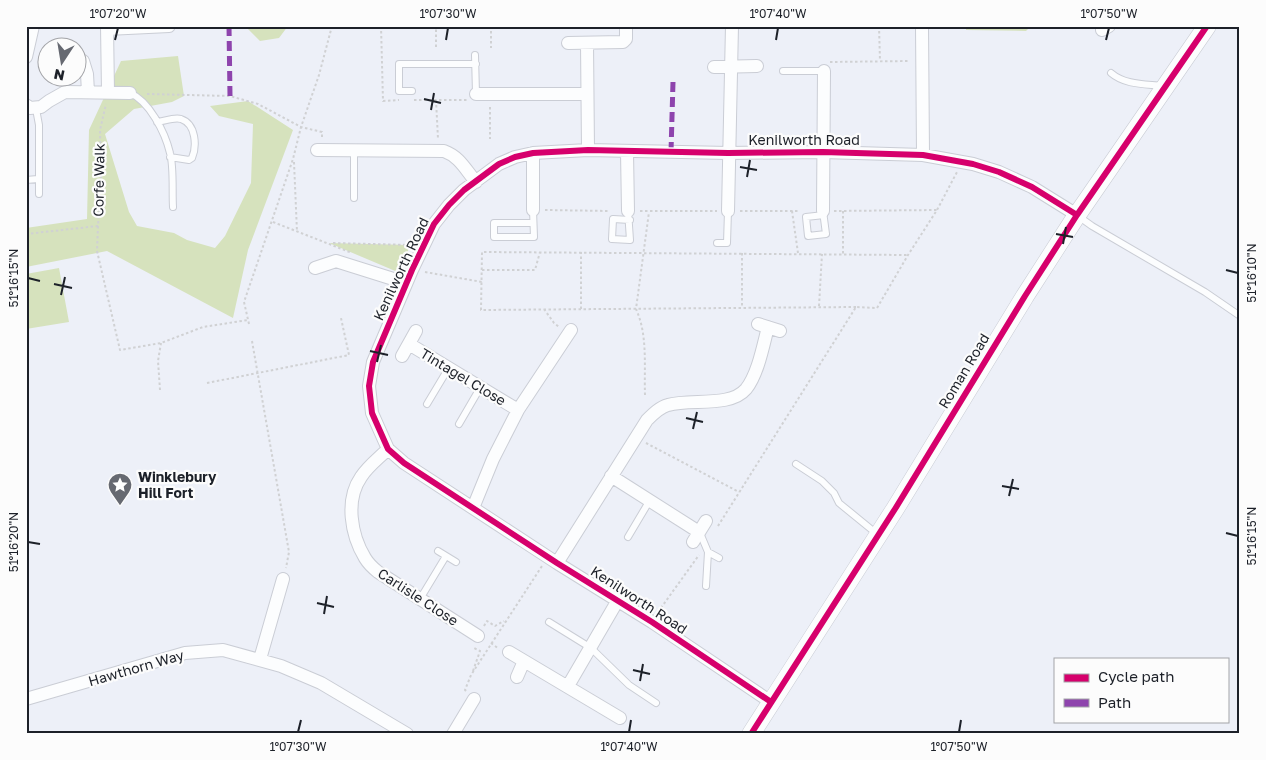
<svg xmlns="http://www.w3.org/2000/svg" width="1266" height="760" font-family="'Golos Text',sans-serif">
<rect width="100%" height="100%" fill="#edf0f8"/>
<!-- green -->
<path fill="#d6e2bd" d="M245 26H288L279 38 260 41Z
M966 26H1031L1026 31 966 30Z
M178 56 184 96 172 102 134 109 105 134 129 212 137 226 174 233 187 240 215 248 225 236 251 183 253 124 219 116 210 106 248 101 293 130 248 250 233 318 107 251 26 267V228L87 219 89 130 121 61Z
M329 243 410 245 400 273Z
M59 268 69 322 26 329V274Z"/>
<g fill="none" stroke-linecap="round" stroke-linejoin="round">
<defs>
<path id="lane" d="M475 55 476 94
M783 71H824
M1111 73C1125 85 1145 84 1162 86
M412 91H399V64H476
M130 93C149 101 165 132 170 153 174 167 172 191 173 207
M36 109 39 125V194
M157 122C165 121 174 117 181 119 196 124 197 146 192 158L189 160 170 157
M354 150V198
M26 180 38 179
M533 210 534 237H494V223H533
M628 211 630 240 612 239 613 219 630 220
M823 211 826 234 808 236 806 217 824 215
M1078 216 1092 226 1205 292 1240 316
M717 243H727L728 211
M427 404 448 369
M459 424 480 388
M796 464 822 481 834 493 839 503 877 534
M700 533 708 552 719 558
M628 537 650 500
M438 551 456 562
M706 586 708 552
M420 599 446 556
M549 622 591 648 629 685 656 703"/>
<path id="street" d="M107 26 108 92
M922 26 923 155
M107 29 169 26
M1102 30 1109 26
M568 43 623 42 626 39V26
M587 43 588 150
M26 57 33 26
M83 61 87 74 88 92
M714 67 757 66
M476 94H587
M26 105 30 108 41 107 49 101 65 92 130 93
M317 150 444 151C460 157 465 169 476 182
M627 152 628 211
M533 153V210
M728 211 732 26
M823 211 824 71
M315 268 336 261 406 283
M758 324 780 331
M409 344 518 410
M402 356 416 331
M388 449C379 458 368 466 361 477 345 500 351 535 365 558 368 563 373 568 378 572L478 636
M611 476 699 532
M473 508 493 459 518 410 571 330
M693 542 706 521
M557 563 647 420C653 414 660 407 668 405 690 398 730 408 746 389 758 374 763 346 768 327
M509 652 620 718
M260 659 283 579
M517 677 524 661
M568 686 618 600
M26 699 185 653 223 650 281 666 321 683 407 734
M771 702 652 622 557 563 404 463 388 449 372 413 369 386 373 362 412 270 434 224 449 205 464 190 499 164 515 157 533 153 588 150 728 153 823 152 923 155 973 164 999 172 1032 187 1077 215
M453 734 474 699"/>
<path id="secondary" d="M751 734 895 509 1025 296 1077 215 1207 26"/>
</defs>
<!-- lane casing -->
<use href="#lane" stroke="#cacdd5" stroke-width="8"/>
<!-- street casing -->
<use href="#street" stroke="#cacdd5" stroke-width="14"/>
<!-- secondary casing -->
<use href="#secondary" stroke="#cacdd5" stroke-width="19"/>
<!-- path -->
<path stroke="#d0d1d3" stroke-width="2" stroke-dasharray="2.5 2.5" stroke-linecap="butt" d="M381 26 383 101 399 100
M491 26V48
M879 26 880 61
M436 47V26
M830 62 910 61
M147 94 230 96 258 104 301 127 322 132V137
M414 100H467
M436 100 438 139
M490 107V139
M294 162 297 232
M545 210 610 211
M640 211H717
M740 211H800
M792 211 798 253
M834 211 937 210
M843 211V254
M273 222 352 253
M98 226 97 251 120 350 161 343 203 327 248 320
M26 234 98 226 101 178 100 130 106 104
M333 243 410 245
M742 253V308
M482 270H535L540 252
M425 272 482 282
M819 306 822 254
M856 307 481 310 482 252 908 255
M544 309 554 323 559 327
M581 309V252
M249 324 244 302 293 159 301 127 319 75 332 26
M252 341 289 552 286 568
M207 383 349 355 341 318
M160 390 158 361 161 343
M645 395C644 367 648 335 636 309L649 212
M646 443 739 492
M718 526 856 307 877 308 908 255 937 210 957 172
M658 612 699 555
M484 626 487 621 495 626 504 621
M491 643 499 649
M473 671 480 651 474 648
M466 691 465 690 471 675 542 566"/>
<!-- lane -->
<use href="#lane" stroke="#fcfdfe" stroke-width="6"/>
<!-- street -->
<use href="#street" stroke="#fcfdfe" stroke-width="12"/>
<!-- secondary -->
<use href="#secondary" stroke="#fcfdfe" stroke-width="18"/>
<!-- quiet -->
<path stroke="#8e44ad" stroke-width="5" stroke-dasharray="10 5" stroke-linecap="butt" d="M229 26 230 96
M671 152 673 82"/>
<defs>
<path id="cycleway" d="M771 702 652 622 557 563 404 463 388 449 372 413 369 386 373 362 412 270 434 224 449 205 464 190 499 164 515 157 533 153 588 150 728 153 823 152 923 155 973 164 999 172 1032 187 1077 215
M751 734 895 509 1025 296 1077 215 1207 26"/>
</defs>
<!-- cycleway casing -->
<use href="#cycleway" stroke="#fcfcfc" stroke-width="9"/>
<!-- cycleway -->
<use href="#cycleway" stroke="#d6006c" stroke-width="6"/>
</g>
<!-- ticks -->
<path fill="none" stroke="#1d2129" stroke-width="2" d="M115 40 118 28M446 40 448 28M776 40 778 28M1106 40 1109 28M424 99 441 103M431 110 434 93M740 167 757 170M747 177 750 160M1056 234 1073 237M1063 244 1066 227M1226 270 1238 273M28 278 40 281M54 284 72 288M61 295 65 277M370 351 388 355M377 362 381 345M686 418 703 422M693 429 697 412M1002 486 1019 489M1009 496 1013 479M1226 533 1238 536M28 542 40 544M317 603 334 607M324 614 327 596M633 670 650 674M640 681 643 664M298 732 301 720M629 732 631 720M959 732 961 720"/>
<!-- icons -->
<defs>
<symbol id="sight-pin" viewBox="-11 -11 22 30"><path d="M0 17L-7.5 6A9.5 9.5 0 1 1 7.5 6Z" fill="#666971" stroke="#fcfcfc"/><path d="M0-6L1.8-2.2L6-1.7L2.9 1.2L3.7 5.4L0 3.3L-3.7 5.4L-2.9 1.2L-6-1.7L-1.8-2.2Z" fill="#fff"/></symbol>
</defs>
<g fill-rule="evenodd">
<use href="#sight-pin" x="106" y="471" width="28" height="38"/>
</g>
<g text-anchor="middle" stroke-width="4.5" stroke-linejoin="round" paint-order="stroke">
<!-- street labels -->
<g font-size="14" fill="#1d2129" stroke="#fcfcfc">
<text x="804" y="145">Kenilworth Road</text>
<text transform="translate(99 180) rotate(-89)" y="5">Corfe Walk</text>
<text transform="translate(401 269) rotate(-65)" y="5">Kenilworth Road</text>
<text transform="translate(964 371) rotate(-59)" y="5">Roman Road</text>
<text transform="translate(463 377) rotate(31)" y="5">Tintagel Close</text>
<text transform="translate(418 597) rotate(33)" y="5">Carlisle Close</text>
<text transform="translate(639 600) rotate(33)" y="5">Kenilworth Road</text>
<text transform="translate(136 668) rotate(-16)" y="5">Hawthorn Way</text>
</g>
<!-- poi labels -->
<g font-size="14" font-weight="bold" fill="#1d2129" stroke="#fcfcfc" text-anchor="start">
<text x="138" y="482">Winklebury<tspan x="138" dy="16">Hill Fort</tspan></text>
</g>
</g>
<!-- border -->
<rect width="1266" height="760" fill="none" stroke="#fcfcfc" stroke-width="55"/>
<!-- legend -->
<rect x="1054" y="658" width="175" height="65" fill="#fcfcfc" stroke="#a3a4a8"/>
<rect x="1064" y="674" width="25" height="8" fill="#d6006c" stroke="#a3a4a8"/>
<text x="1098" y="682" font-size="15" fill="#1d2129">Cycle path</text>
<rect x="1064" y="699" width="25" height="8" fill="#8e44ad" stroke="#a3a4a8"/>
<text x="1098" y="708" font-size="15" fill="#1d2129">Path</text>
<!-- north arrow -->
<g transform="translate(62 62) rotate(192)"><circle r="24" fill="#fcfcfc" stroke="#a3a4a8"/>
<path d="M0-4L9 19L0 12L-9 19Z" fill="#666971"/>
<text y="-8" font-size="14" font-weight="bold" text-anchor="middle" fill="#1d2129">N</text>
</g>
<rect x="28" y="28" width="1210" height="704" fill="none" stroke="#1d2129" stroke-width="2"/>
<g font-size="12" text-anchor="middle" fill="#1d2129">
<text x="118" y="18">1°07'20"W</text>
<text x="448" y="18">1°07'30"W</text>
<text x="778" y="18">1°07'40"W</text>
<text x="1109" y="18">1°07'50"W</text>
<text transform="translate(1252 273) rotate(-90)" y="4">51°16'10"N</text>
<text transform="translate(14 278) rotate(-90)" y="4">51°16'15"N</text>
<text transform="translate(1252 536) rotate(-90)" y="4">51°16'15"N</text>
<text transform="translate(14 542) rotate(-90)" y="4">51°16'20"N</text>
<text x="298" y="751">1°07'30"W</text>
<text x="629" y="751">1°07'40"W</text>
<text x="959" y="751">1°07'50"W</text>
</g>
</svg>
